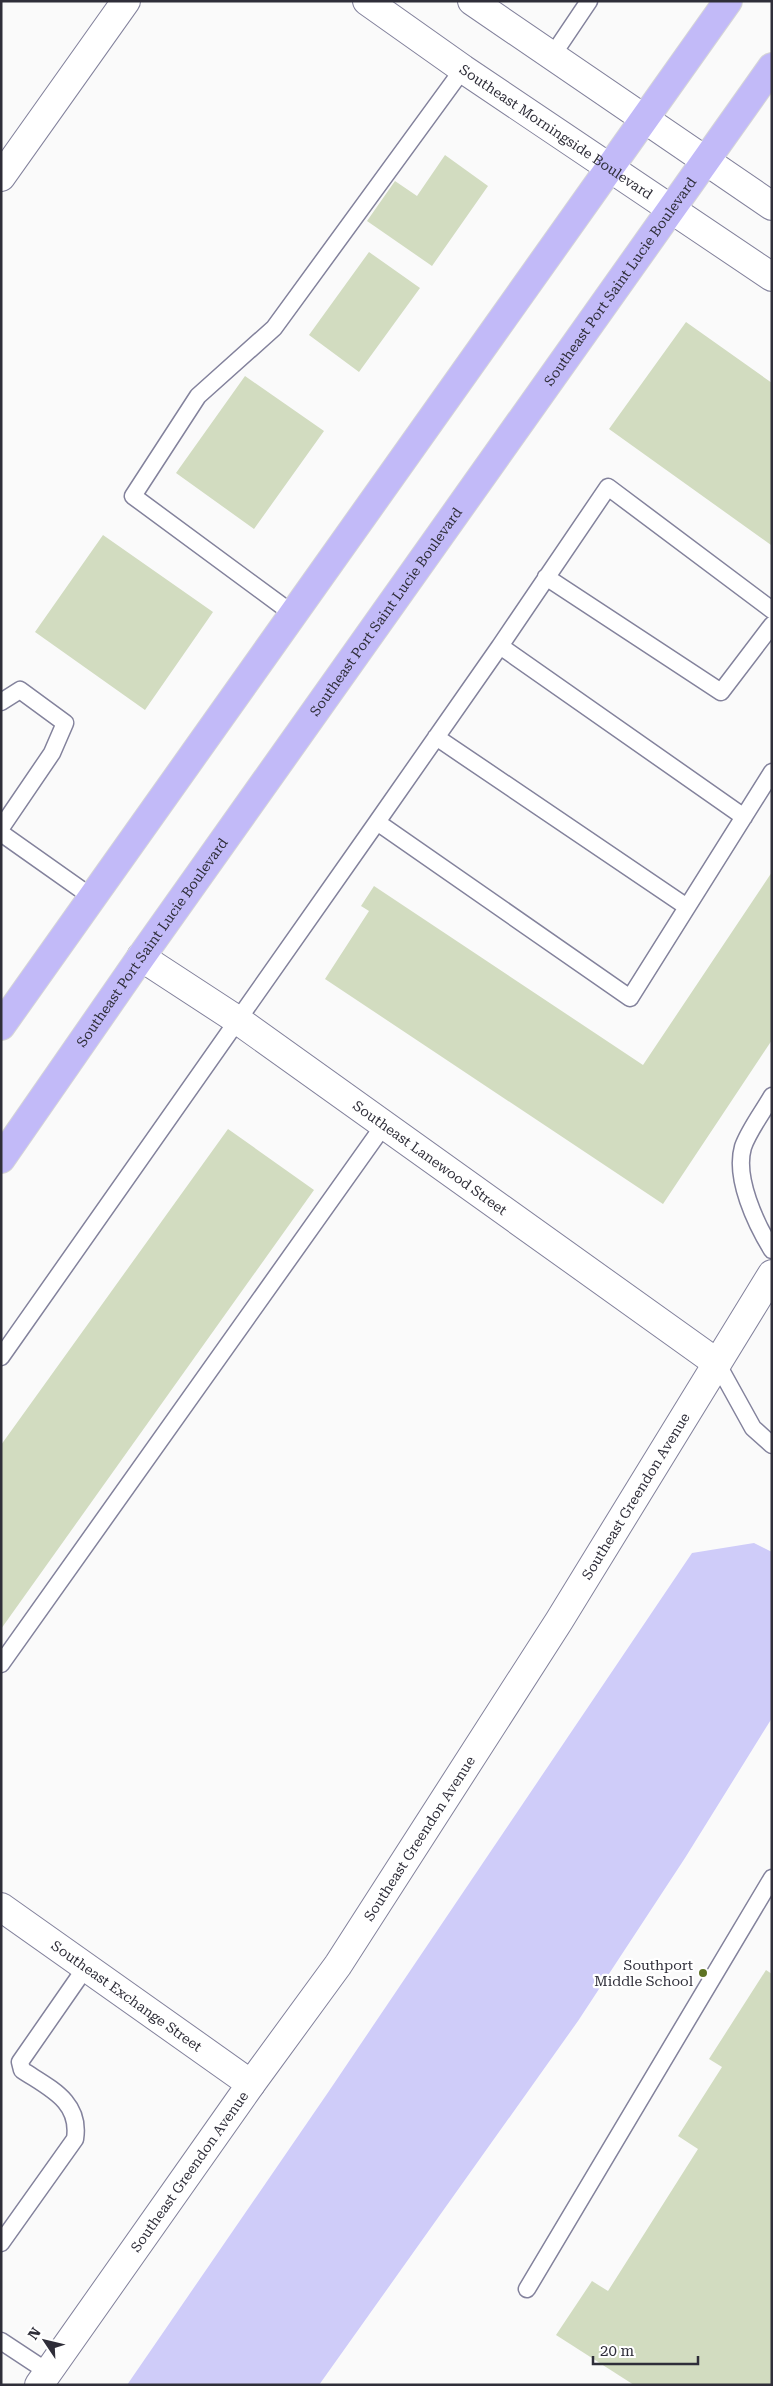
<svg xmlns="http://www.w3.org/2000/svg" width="773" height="2386" font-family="'Roboto Serif',serif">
<rect width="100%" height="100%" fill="#fafafa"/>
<!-- green -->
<path fill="#cfccf9" d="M754 1543 772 1552V1718L685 1858 578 2021 319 2385H127L329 2091 692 1553Z"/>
<!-- building -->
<path fill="#d2dcc0" d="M445 155 488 186 432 266 367 221 395 181 417 196Z
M369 252 420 288 359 372 309 335Z
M686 322 772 383 771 545 609 429Z
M245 376 324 431 254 529 176 473Z
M103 535 213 612 145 710 35 632Z
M772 872V1040L663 1204 325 979 369 911 361 906 374 886 643 1065Z
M228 1129 314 1190 1 1629V1445Z
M766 1970 772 1974V2385H634L556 2335 592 2281 608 2291 698 2149 678 2136 722 2067 709 2059Z"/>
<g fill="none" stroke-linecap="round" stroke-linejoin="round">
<defs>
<path id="lane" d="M552 56 589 1
M546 577 721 692 772 625
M293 614 133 496 198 396 274 328 463 69
M500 646 608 487 772 610
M1 702 20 690 65 723 52 753 1 828
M436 737 687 907
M377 822 500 646 744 817
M1 833 93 898
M772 1096C763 1112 749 1130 743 1147 734 1178 756 1224 772 1250
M1 1357 377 822 630 998 772 772
M717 1363 753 1428 772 1445
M1 1664 384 1125
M1 2243 75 2139C81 2101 49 2088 22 2070L20 2062 86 1967
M527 2289 772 1878
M1 2341 48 2372"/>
<g id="street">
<path d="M1 177 126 1"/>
<path id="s1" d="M141 957 239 1021 717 1363"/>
<path id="s2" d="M1 1907 251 2084"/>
<path id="s3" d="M39 2385 251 2084 338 1965 559 1621 772 1274"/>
</g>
<g id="secondary">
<path id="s4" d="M367 1 463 69 772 277"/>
<path d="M472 1 772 206"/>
</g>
<g id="primary">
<path d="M1 1026 728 1"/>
<path id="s5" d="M1 1159 141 957 772 67"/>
</g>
</defs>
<!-- lane casing -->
<use href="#lane" stroke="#83829c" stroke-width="19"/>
<!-- street casing -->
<use href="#street" stroke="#83829c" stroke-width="30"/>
<!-- secondary casing -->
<use href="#secondary" stroke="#83829c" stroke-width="30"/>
<!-- primary casing -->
<use href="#primary" stroke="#d5d5d7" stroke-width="30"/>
<!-- lane -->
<use href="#lane" stroke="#fff" stroke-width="16"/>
<!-- street -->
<use href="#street" stroke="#fff" stroke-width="28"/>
<!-- secondary -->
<use href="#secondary" stroke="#fff" stroke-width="28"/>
<!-- primary -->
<use href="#primary" stroke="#c2baf8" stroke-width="28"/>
</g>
<!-- markers -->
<circle fill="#5f7424" stroke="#fff" stroke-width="2" cx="703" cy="1973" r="5"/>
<g text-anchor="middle" stroke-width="4.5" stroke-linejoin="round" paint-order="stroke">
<!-- street labels -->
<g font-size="14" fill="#2f2e39" stroke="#fff">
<text dy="5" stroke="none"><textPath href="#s4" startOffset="230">Southeast Morningside Boulevard</textPath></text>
<text dy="5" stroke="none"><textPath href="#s5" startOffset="1074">Southeast Port Saint Lucie Boulevard</textPath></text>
<text dy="5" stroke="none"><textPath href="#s5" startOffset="669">Southeast Port Saint Lucie Boulevard</textPath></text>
<text dy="5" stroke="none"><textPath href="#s5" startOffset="264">Southeast Port Saint Lucie Boulevard</textPath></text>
<text dy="5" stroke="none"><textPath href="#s1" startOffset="352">Southeast Lanewood Street</textPath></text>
<text dy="5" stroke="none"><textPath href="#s3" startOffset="1071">Southeast Greendon Avenue</textPath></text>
<text dy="5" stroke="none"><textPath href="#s3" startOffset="666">Southeast Greendon Avenue</textPath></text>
<text dy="5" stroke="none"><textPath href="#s2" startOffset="154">Southeast Exchange Street</textPath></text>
<text dy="5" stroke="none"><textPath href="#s3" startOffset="261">Southeast Greendon Avenue</textPath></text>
</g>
<!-- poi labels -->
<g font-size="14" fill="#2f2e39" stroke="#fff" text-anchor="end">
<text x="693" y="1970">Southport<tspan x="693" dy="16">Middle School</tspan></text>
</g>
</g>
<!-- border -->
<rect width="773" height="2386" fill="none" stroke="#2f2e39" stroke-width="5"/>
<!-- north arrow -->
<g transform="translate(45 2341) rotate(305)" stroke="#ffffff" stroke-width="4" paint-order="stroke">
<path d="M0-4L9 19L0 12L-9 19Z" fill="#2f2e39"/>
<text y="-8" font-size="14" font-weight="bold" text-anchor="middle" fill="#2f2e39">N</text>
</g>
<!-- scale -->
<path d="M593 2356v8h105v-8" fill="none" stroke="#2f2e39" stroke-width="2.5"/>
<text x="600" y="2356" font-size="15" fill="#2f2e39" stroke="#ffffff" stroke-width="4" paint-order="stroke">20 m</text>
</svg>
